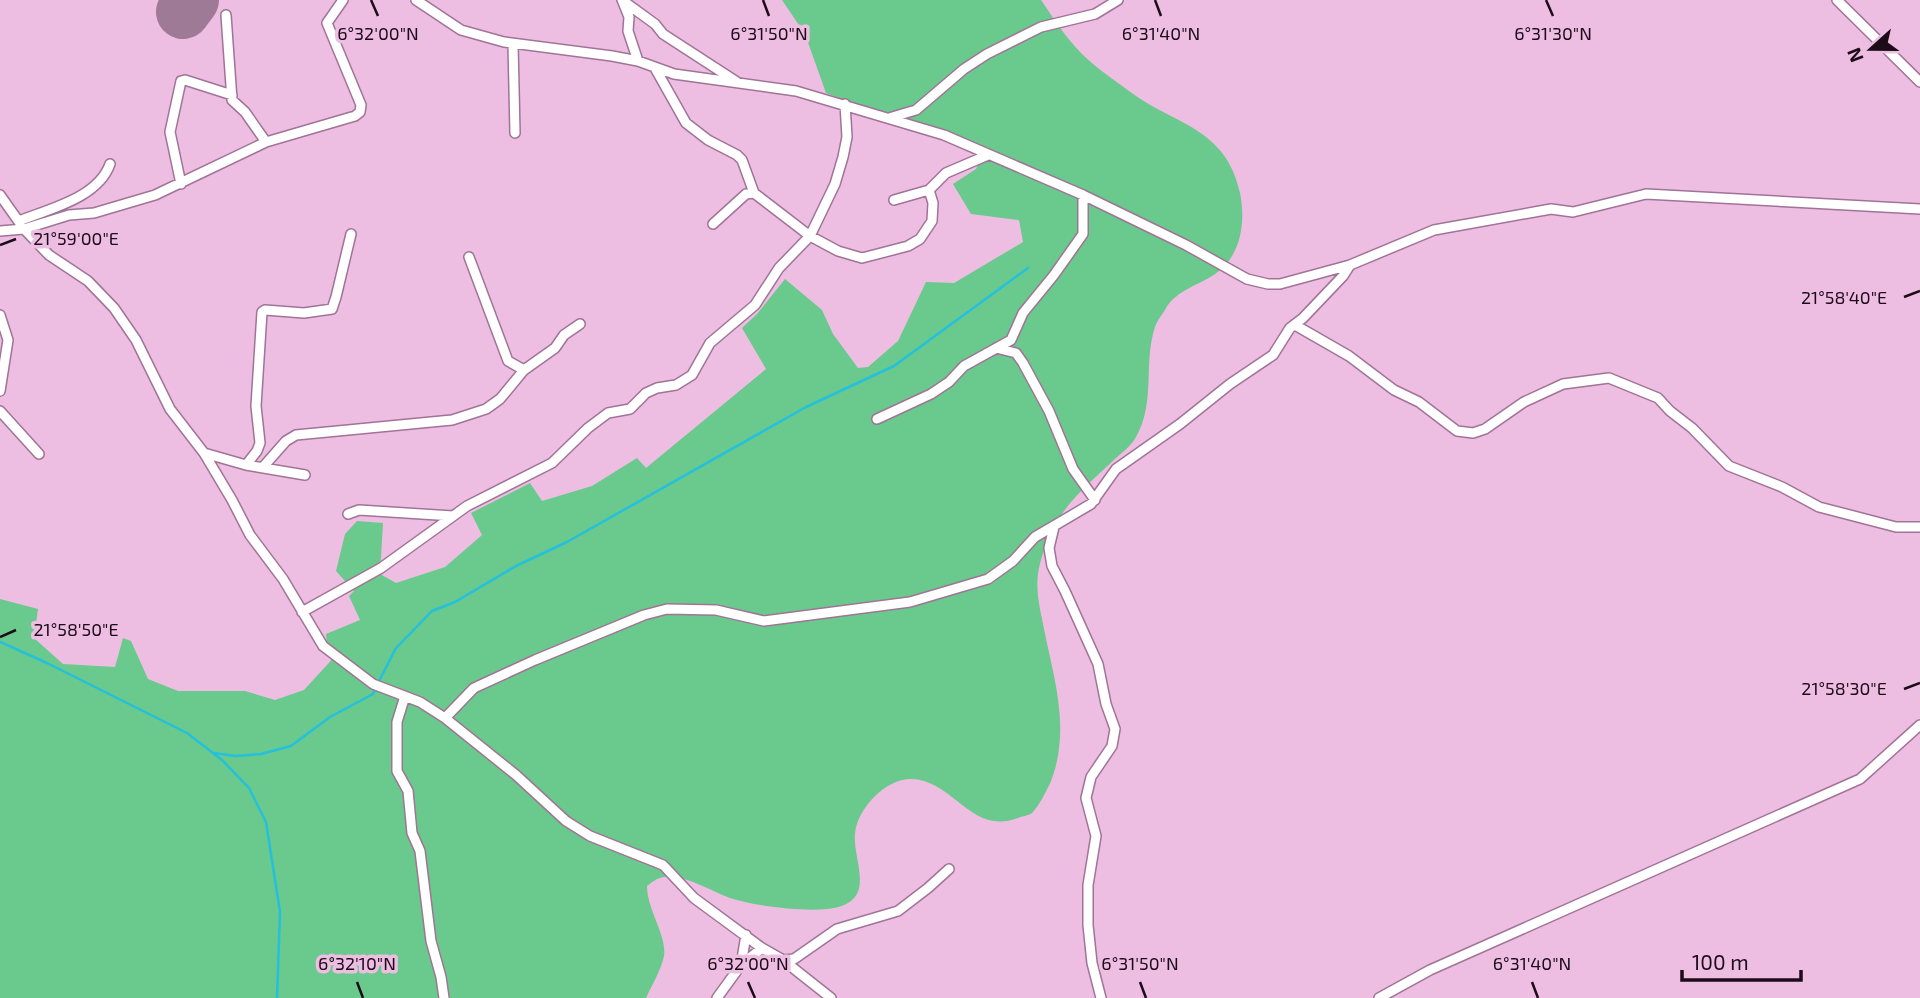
<svg xmlns="http://www.w3.org/2000/svg" width="1920" height="998" font-family="'Exo 2',sans-serif">
<rect width="100%" height="100%" fill="#eebde2"/>
<!-- green -->
<path fill="#6ac98d" d="M782 0H1041C1054 19 1066 38 1082 54 1096 68 1113 79 1129 91 1174 125 1226 127 1240 193 1246 222 1241 257 1215 274 1199 285 1177 290 1166 308 1163 314 1157 320 1155 327 1143 363 1156 402 1136 437 1132 445 1123 452 1116 458 1094 479 1070 498 1055 525 1048 539 1040 558 1038 574 1036 588 1039 605 1042 619 1052 673 1072 726 1051 781 1047 790 1039 806 1032 813 1028 816 1022 816 1018 818 971 836 954 780 911 779 885 779 858 808 855 833 852 860 878 899 834 908 809 913 754 906 730 898 711 891 693 879 674 877 662 875 656 879 647 886 647 910 667 935 664 956 661 970 652 985 646 998H0V599L38 609 34 638 63 664 115 667 123 638 131 641 148 679 178 691H245L275 700 304 690 337 654 327 644 326 634 360 620 349 596 354 591 336 571 345 534 357 521 383 523 380 574 396 583 445 567 482 535 471 513 530 483 542 501 592 486 637 458 646 468 766 369 742 328 757 314 785 279 822 310 833 334 858 368 868 367 898 341 926 282 954 283 1023 242 1019 220 971 214 953 184 976 169 984 153 826 93 805 34Z"/>
<g fill="none" stroke-linecap="round" stroke-linejoin="round">
<!-- stream -->
<path stroke="#24c0dd" stroke-width="2.5" d="M0 642 47 663 187 733 222 760 249 788 266 822 280 912 277 998
M378 683 396 648 432 611 455 602 516 566 567 542 806 407 894 366 1028 268
M213 753 236 756 261 754 291 746 330 717 373 694 375 689"/>
<!-- runway -->
<path stroke="#9f7a96" stroke-width="54" d="M183 12 192 0"/>
<defs>
<path id="street" d="M416 0 461 30 504 42 612 56 638 61 674 74 796 91 944 135 1083 195 1186 245 1247 279 1268 284H1280L1350 265 1434 230 1551 209 1573 212 1646 194 1920 209
M622 0 655 24 663 34 737 82
M1837 0 1920 82
M623 2 629 17 628 31 638 61
M226 15 232 100 245 112 266 142
M513 44 515 133
M655 68 686 123 708 140 737 155 742 160 754 193 810 236 838 251 862 258 908 246 920 239 932 221 933 203 929 190
M889 118 916 110 964 69 987 54 1041 27 1095 14 1118 0
M181 184 170 132 181 81 185 80 232 95
M0 195 24 229 49 255 88 281 114 308 136 340 170 409 204 453 232 500 250 535 283 579 323 646 373 684 420 702 445 718 516 775 566 821 590 836 663 865 694 898 762 948 783 960 831 998
M894 200 929 190 946 173 988 155
M19 221C49 209 98 198 110 164
M713 224 746 194 754 193
M0 231 24 229 69 215 94 213 155 195 266 142 355 116 360 112 361 105 327 23 343 0
M469 257 508 361 524 370
M0 315 8 340 0 391
M1295 325 1349 356 1394 390 1419 402 1457 431 1473 433 1485 429 1524 402 1563 384 1609 378 1658 398 1670 411 1692 428 1729 466 1782 487 1819 507 1896 527H1920
M996 348 1016 353 1023 363 1049 411 1073 469 1095 500
M0 411 39 454
M877 419 931 394 949 382 964 366 1011 340 1023 313 1054 275 1083 234V195
M204 453 246 465 305 475
M246 465 257 451 260 443 256 406 262 312 265 310 304 313 332 309 336 297 351 234
M263 467 286 441 296 435 452 420 486 409 500 399 524 370 555 348 564 335 580 324
M348 514 359 510 453 516
M1054 527 1049 548 1052 566 1065 591 1098 664 1106 704 1115 729 1112 746 1091 777 1086 798 1096 836 1088 885V925L1092 963 1101 998
M302 612 381 568 467 506 552 463 588 428 608 413 630 409 646 393 657 388 676 385 692 375 710 343 755 305 779 268 810 236 835 184 843 157 847 137 845 104
M405 696 397 722V771L408 791 412 833 420 851 431 941 441 977 444 998
M445 718 474 688 535 660 644 615 667 609 716 610 764 621 910 602 988 579 1013 561 1035 537 1091 504 1116 469 1180 424 1230 384 1273 355 1290 328 1303 318 1343 276 1350 265
M783 960 794 959 837 929 898 911 928 888 949 869
M741 965 746 935
M717 998 741 965 762 948
M1379 998 1430 970 1860 779 1920 725"/>
</defs>
<!-- street casing -->
<use href="#street" stroke="#a07496" stroke-width="12"/>
<!-- street -->
<use href="#street" stroke="#fff" stroke-width="9"/>
</g>
<!-- ticks -->
<path fill="none" stroke="#1c0c19" stroke-width="2.5" d="M371 0 378 16M763 0 769 16M1155 0 1161 16M1546 0 1553 16M0 245 16 239M1904 297 1920 291M0 637 16 630M1904 689 1920 683M357 982 363 998M748 982 755 998M1140 982 1146 998M1532 982 1538 998"/>
<g font-size="18" text-anchor="middle" fill="#1c0c19" stroke="#eebde2" stroke-width="7" stroke-linejoin="round" paint-order="stroke">
<text x="378" y="40">6°32'00"N</text>
<text x="769" y="40">6°31'50"N</text>
<text x="1161" y="40">6°31'40"N</text>
<text x="1553" y="40">6°31'30"N</text>
<text x="76" y="245">21°59'00"E</text>
<text x="1844" y="304">21°58'40"E</text>
<text x="76" y="636">21°58'50"E</text>
<text x="1844" y="695">21°58'30"E</text>
<text x="357" y="970">6°32'10"N</text>
<text x="748" y="970">6°32'00"N</text>
<text x="1140" y="970">6°31'50"N</text>
<text x="1532" y="970">6°31'40"N</text>
</g>
<!-- north arrow -->
<g transform="translate(1871 49) rotate(249)" stroke="#eebde2" stroke-width="5" paint-order="stroke">
<path d="M0-5L12 26L0 18L-12 26Z" fill="#1c0c19"/>
<text y="-10" font-size="19" font-weight="bold" text-anchor="middle" fill="#1c0c19">N</text>
</g>
<!-- scale -->
<path d="M1682 970v10h119v-10" fill="none" stroke="#1c0c19" stroke-width="3.5"/>
<text x="1692" y="970" font-size="21" fill="#1c0c19" stroke="#eebde2" stroke-width="5" paint-order="stroke">100 m</text>
</svg>
